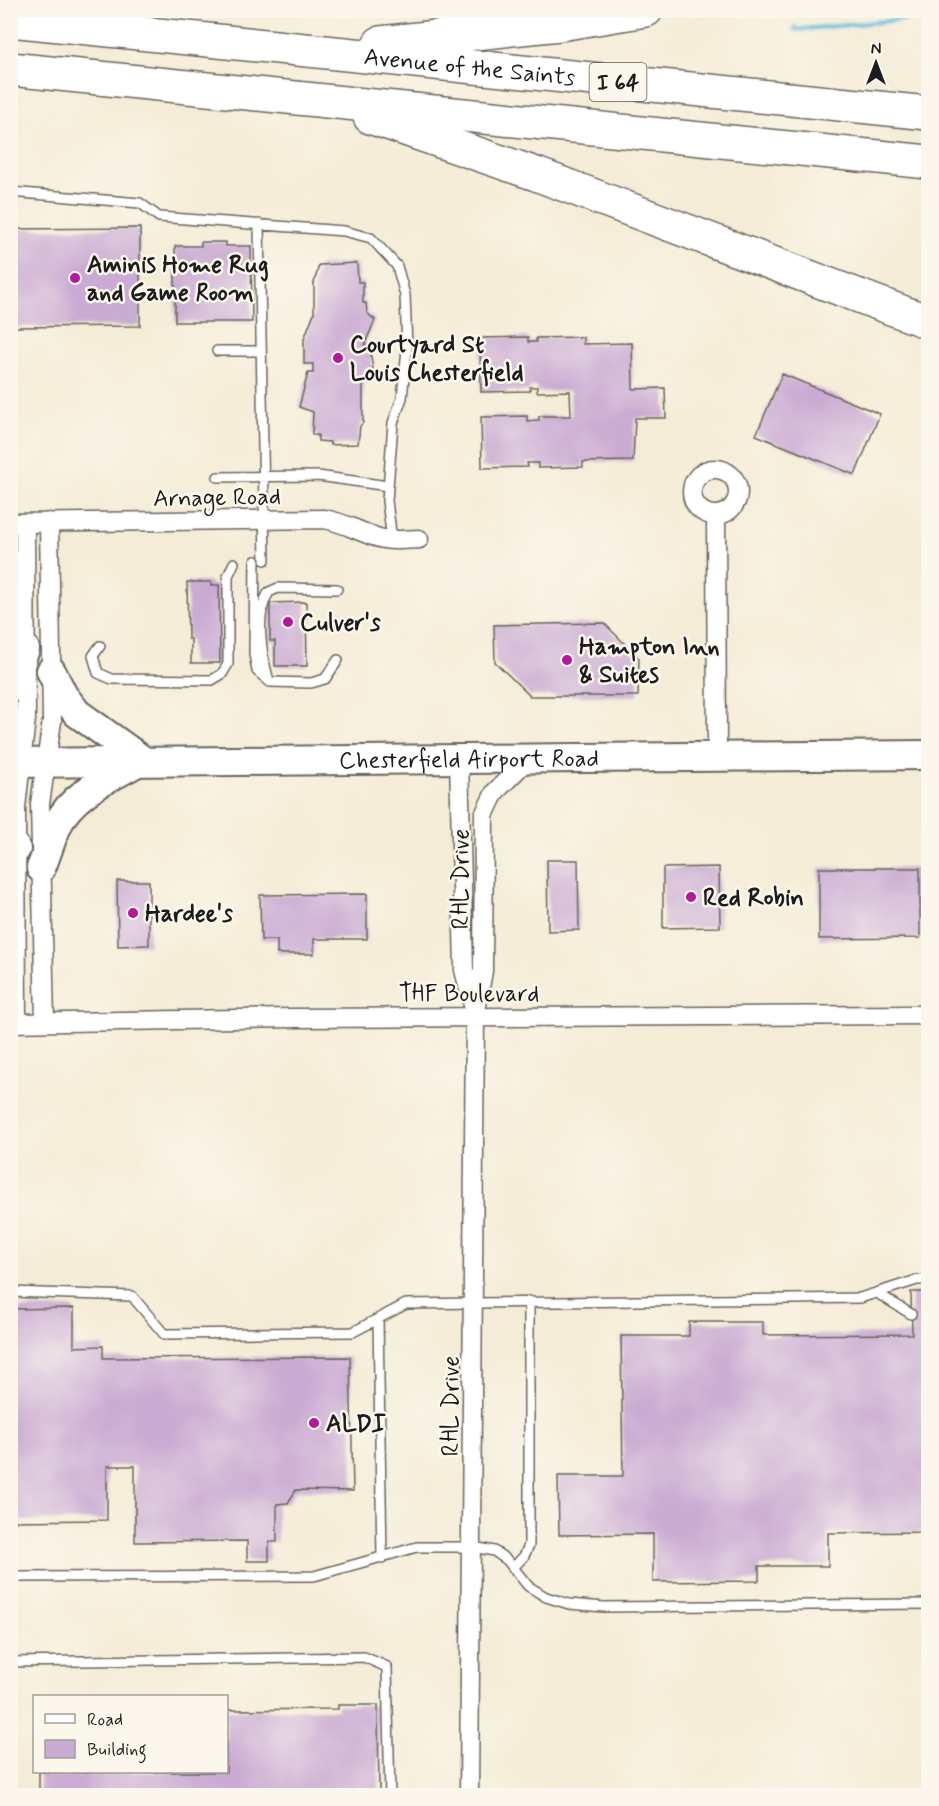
<svg xmlns="http://www.w3.org/2000/svg" width="939" height="1806" font-family="Mynerve,sans-serif">
<rect width="100%" height="100%" fill="#fbf7ec"/>
<filter id="ink" filterUnits="userSpaceOnUse"><feTurbulence type="fractalNoise" baseFrequency=".0167" numOctaves="2"/><feDisplacementMap in="SourceGraphic" scale="12" xChannelSelector="R" yChannelSelector="G"/><feConvolveMatrix kernelMatrix="1 2 1 2 8 2 1 2 1" color-interpolation-filters="sRGB"/></filter>
<filter id="wash" filterUnits="userSpaceOnUse"><feTurbulence type="fractalNoise" baseFrequency=".008" numOctaves="4" result="noise"/><feDisplacementMap in="SourceGraphic" scale="24" xChannelSelector="R" yChannelSelector="G"/><feGaussianBlur stdDeviation="1.35" result="paint"/><feColorMatrix in="noise" values="0 0 0 0 0 0 0 0 0 0 0 0 0 0 0 0 0 1.4 0 .05"/><feComposite in="paint" operator="in"/></filter>
<g filter="url(#wash)">
<rect width="100%" height="100%" fill="#f4ecd6"/>
<g fill="none" stroke-linecap="round" stroke-linejoin="round">
<!-- stream -->
<path stroke="#5abcd8" stroke-width="4.5" d="M795 27V30L928 17"/>
</g>
<g id="blocks">
<!-- building -->
<path fill="#caabd3" d="M140 228V326L10 327V229Z
M201 242H226V246H251L252 322H175V246H201Z
M357 263 358 282H363V303H366L367 313 375 320 364 346 369 344 373 369 371 382 363 380V423L360 426 358 444 330 445V442L318 441V435H312L313 412 299 407 308 373H313V364H304V339L314 313V283L319 265Z
M528 337V342H536V338L583 337V344L632 343 633 389 665 388 666 418H635L633 461 583 462V467L538 468V463H527L528 467 482 468 481 417 527 416V421L539 420V416H571L570 391 537 392V387H530V391L481 392 480 338Z
M782 374 880 414 855 475 756 435Z
M187 582H211V585H219L220 663H191V639H188Z
M306 602 307 666H275V641H270V603Z
M604 623 639 658 638 696H530L495 662 494 625Z
M547 860H578L579 930 548 931Z
M719 867 720 927 663 928V868Z
M819 868H920V938L819 939Z
M117 881H149V945L118 946Z
M367 894V939H314V954H277V940H261L260 895Z
M911 1292H928V1532L828 1533V1566H759V1581L653 1582V1534L559 1535 558 1476H623L621 1336H689V1322H763V1335L912 1334Z
M74 1308V1347L103 1346V1358L350 1357 353 1491 296 1490 288 1503 277 1504V1542H269V1561H247V1541L135 1542V1466H107V1520L10 1521V1309Z
M338 1705H378L379 1796H39V1772H226V1710L338 1709Z"/>
</g>
</g>
<g filter="url(#ink)">
<use href="#blocks" fill-opacity="0" stroke="#68655d" stroke-width="1.5"/>
<g fill="none" stroke-linecap="round" stroke-linejoin="round">
<defs>
<path id="service" d="M10 192 140 203 159 217 344 231 371 238 397 266 405 295 407 349 402 398 393 423 387 501 392 540
M259 224 265 560
M217 351H261
M218 477 318 476 388 486
M255 561 254 654 257 671 270 682 311 683 325 679 338 660
M100 646 93 656 98 673 112 679 212 680 222 674 228 664V576L234 563
M269 681C262 656 254 615 269 592L278 588 337 589
M10 1292 132 1296 164 1334 353 1332 406 1304 860 1298 917 1280H928
M877 1293 911 1314
M378 1319 382 1558
M513 1568 524 1556 529 1545V1301
M10 1577 314 1576 417 1547H473L494 1551 507 1560 528 1586 546 1597 569 1604 604 1607 928 1604
M10 1662 364 1657 387 1667 390 1796"/>
<path id="minor" d="M692 492a23 23 0 1 1 46 0a23 23 0 1 1-46 0Z
M716 515 717 756
M10 523 324 519C343 522 355 530 373 536 388 542 404 540 419 539
M459 758 464 970 474 1009
M45 1022 40 804 52 721 49 522
M10 1023 293 1018 928 1015
M17 1023 16 807 26 719 25 523
M469 1796 475 1016 483 971 484 815 495 792 529 758"/>
<g id="primary">
<path d="M51 671 63 695 77 713 141 759"/>
<path d="M10 688 25 649"/>
<path id="s1" d="M10 763 928 755"/>
<path d="M10 840 16 849"/>
<path d="M41 868C47 854 51 838 58 824 72 793 112 777 139 761"/>
</g>
<g id="motorway">
<path id="s2" d="M10 20 928 113"/>
<path d="M380 43 560 24 646 10"/>
<path d="M10 69 928 162"/>
<path d="M370 117 536 174 928 322"/>
</g>
</defs>
<!-- service casing -->
<use href="#service" stroke="#68655d" stroke-width="12"/>
<!-- minor casing -->
<use href="#minor" stroke="#68655d" stroke-width="21"/>
<!-- primary casing -->
<use href="#primary" stroke="#68655d" stroke-width="32"/>
<!-- motorway casing -->
<use href="#motorway" stroke="#68655d" stroke-width="36"/>
<!-- service -->
<use href="#service" stroke="#fff" stroke-width="9"/>
<!-- minor -->
<use href="#minor" stroke="#fff" stroke-width="18"/>
<!-- primary -->
<use href="#primary" stroke="#fff" stroke-width="28"/>
<!-- motorway -->
<use href="#motorway" stroke="#fff" stroke-width="33"/>
</g>
</g>
<!-- markers -->
<g fill="#b5179e" stroke="#fbf7ec" stroke-width="2">
<circle cx="75" cy="278" r="6"/>
<circle cx="338" cy="358" r="6"/>
<circle cx="288" cy="622" r="6"/>
<circle cx="567" cy="660" r="6"/>
<circle cx="691" cy="897" r="6"/>
<circle cx="133" cy="913" r="6"/>
<circle cx="314" cy="1423" r="6"/>
</g>
<g text-anchor="middle" stroke-width="5" stroke-linejoin="round" paint-order="stroke">
<!-- shield labels -->
<rect fill="#fbf7ec" stroke="#5f5e5a" stroke-width="1.5" x="589.5" y="63" width="57" height="38" rx="4.5"/>
<g font-size="22" font-weight="bold" fill="#1c1c1c">
<text x="618" y="90">I 64</text>
</g>
<!-- street labels -->
<g font-size="24" fill="#1c1c1c" stroke="#fbf7ec">
<text dy="8" stroke="none"><textPath href="#s2" startOffset="462">Avenue of the Saints</textPath></text>
<text transform="translate(217 497) rotate(-1)" y="8">Arnage Road</text>
<text dy="8" stroke="none"><textPath href="#s1" startOffset="459">Chesterfield Airport Road</textPath></text>
<text transform="translate(460 879) rotate(-90)" y="8">RHL Drive</text>
<text x="469" y="1001">THF Boulevard</text>
<text transform="translate(450 1406) rotate(-90)" y="8">RHL Drive</text>
</g>
<!-- poi labels -->
<g font-size="24" font-weight="bold" fill="#1c1c1c" stroke="#fbf7ec" text-anchor="start">
<text x="87" y="272">Aminis Home Rug<tspan x="87" dy="28">and Game Room</tspan></text>
<text x="350" y="352">Courtyard St<tspan x="350" dy="28">Louis Chesterfield</tspan></text>
<text x="300" y="630">Culver's</text>
<text x="579" y="654">Hampton Inn<tspan x="579" dy="28">&amp; Suites</tspan></text>
<text x="703" y="905">Red Robin</text>
<text x="145" y="921">Hardee's</text>
<text x="326" y="1431">ALDI</text>
</g>
</g>
<!-- margin -->
<rect width="939" height="1806" fill="none" stroke="#fbf7ec" stroke-width="36"/>
<!-- legend -->
<rect x="33" y="1695" width="195" height="78" fill="#fbf7ec" stroke="#a29f99" stroke-width="1.5"/>
<rect x="45" y="1714" width="30" height="9" fill="#ffffff" stroke="#a29f99" stroke-width="1.5"/>
<text x="87" y="1725" font-size="18" fill="#1c1c1c">Road</text>
<rect x="45" y="1740" width="30" height="18" fill="#caabd3" stroke="#a29f99" stroke-width="1.5"/>
<text x="87" y="1755" font-size="18" fill="#1c1c1c">Building</text>
<!-- north arrow -->
<g transform="translate(876 63)" stroke="#fbf7ec" stroke-width="4.5" paint-order="stroke">
<path d="M0-4.5L10 22L0 15L-10 22Z" fill="#1c1c1c"/>
<text y="-9" font-size="16" font-weight="bold" text-anchor="middle" fill="#1c1c1c">N</text>
</g>
</svg>
